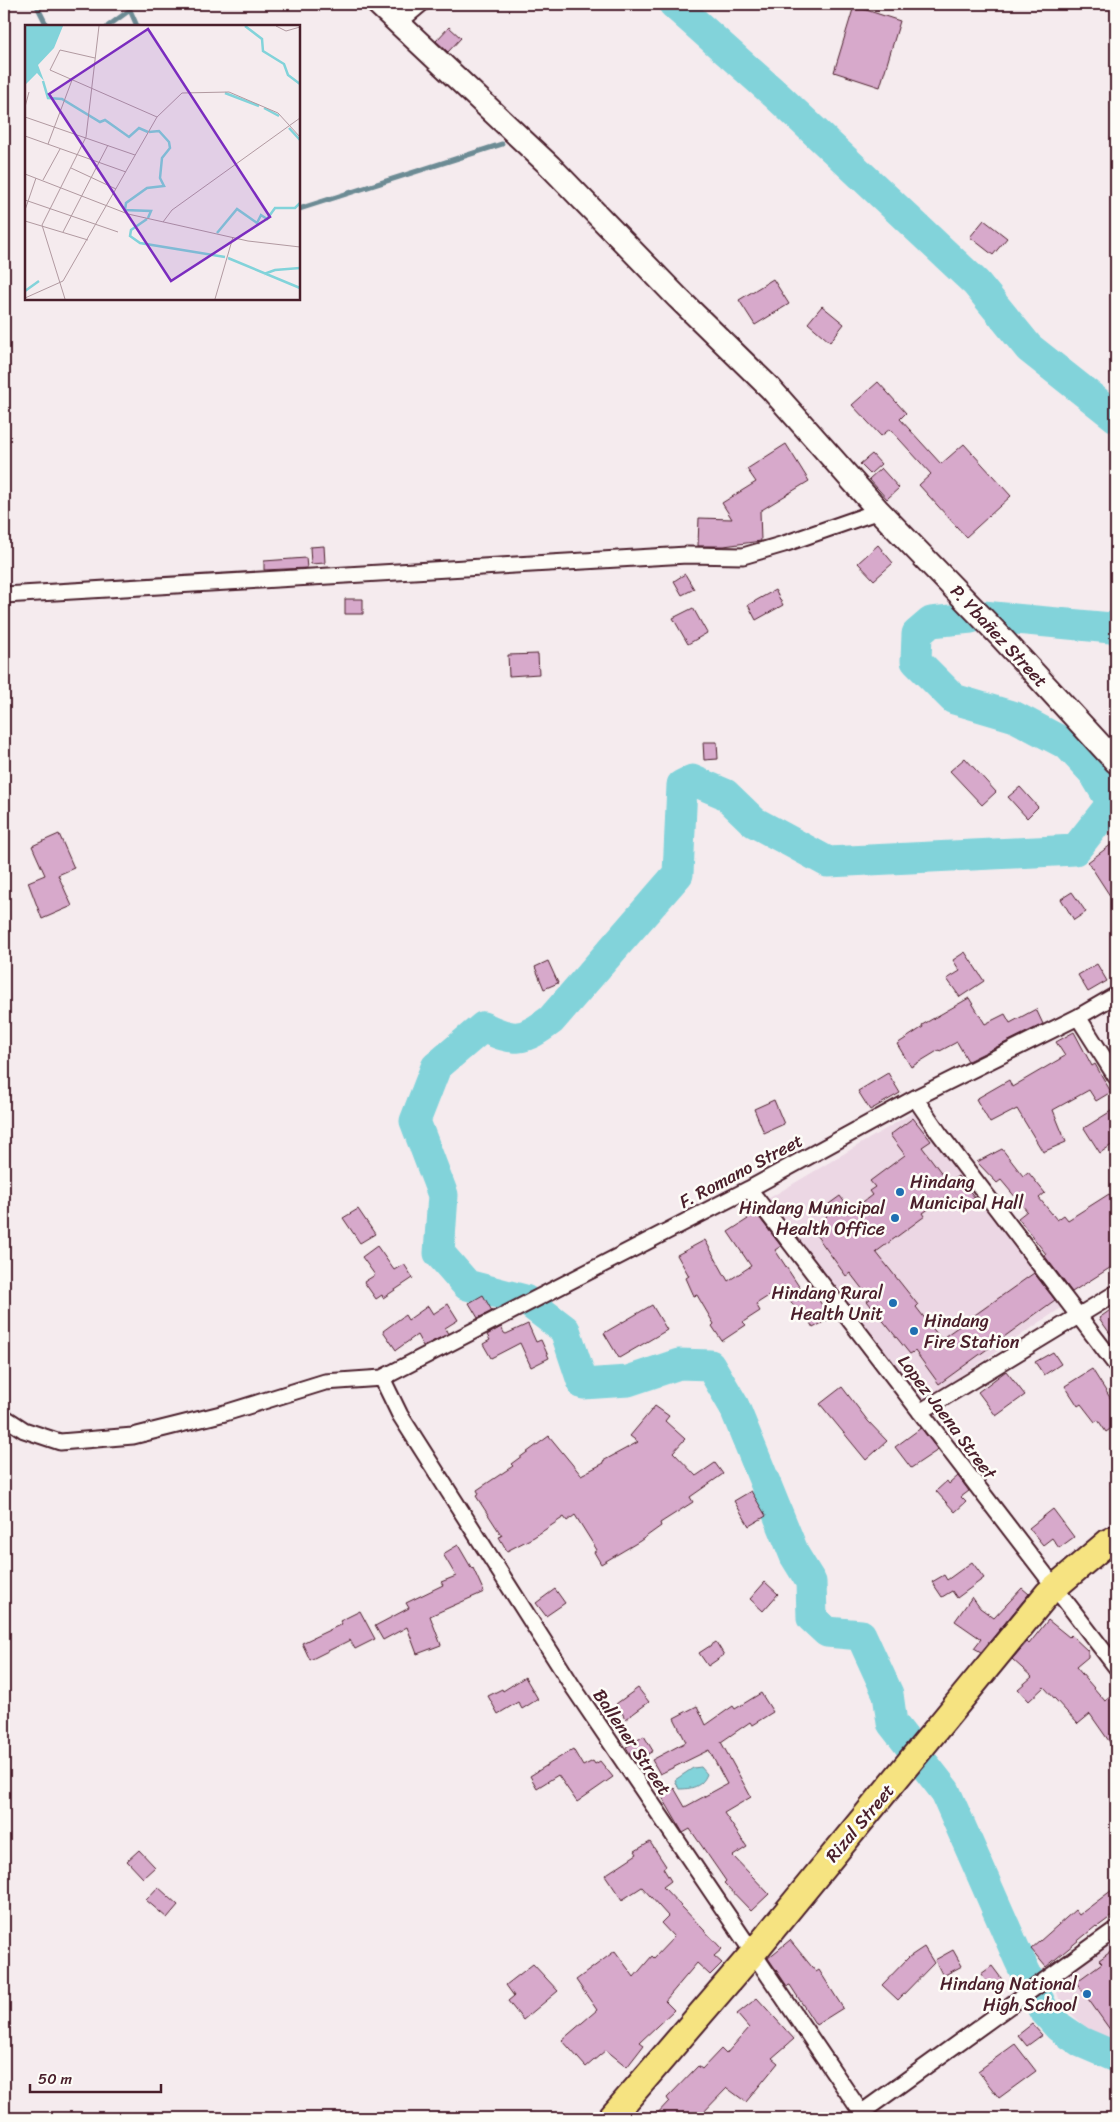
<svg xmlns="http://www.w3.org/2000/svg" width="1120" height="2122" font-family="Sriracha,sans-serif">
<rect width="100%" height="100%" fill="#f5ebee"/>
<filter id="ink" filterUnits="userSpaceOnUse"><feTurbulence type="fractalNoise" baseFrequency=".02" numOctaves="2"/><feDisplacementMap in="SourceGraphic" scale="10" xChannelSelector="R" yChannelSelector="G"/><feConvolveMatrix kernelMatrix="1 2 1 2 8 2 1 2 1" color-interpolation-filters="sRGB"/></filter>
<g filter="url(#ink)">
<!-- built -->
<path fill="#ecd7e4" d="M914 1112 1061 1308 921 1403 766 1200Z
M1116 1938V2040L1092 2033 1061 2004 1054 1984Z"/>
<!-- water -->
<path fill="#82d3da" stroke="#6c8b94" d="M701 1767 707 1774C702 1787 691 1789 679 1789L675 1780 693 1768Z"/>
<g fill="none" stroke-linecap="round" stroke-linejoin="round">
<!-- stream -->
<path stroke="#6c8b94" stroke-width="5" d="M36 4 47 26
M4 7 13 4
M108 26 130 10 137 26
M299 209 502 144"/>
<!-- river -->
<path stroke="#82d3da" stroke-width="31" d="M674 4 776 95 976 283 1029 348 1116 417
M983 616 1111 628 1116 626
M525 1300 467 1285 439 1253 443 1195 415 1121 436 1067 483 1027C515 1042 523 1041 551 1020L678 874 682 785 692 780 725 794 754 822 828 862 1075 850 1112 803 1094 773 1068 745 1015 717 954 699 916 661 917 634 931 622 971 618
M531 1304 565 1330 583 1384 628 1381 679 1364 710 1365 734 1406 795 1556 811 1582 812 1618 827 1632 861 1635 888 1694 892 1723 945 1791 1019 1959 1043 2009 1059 2027 1081 2042 1116 2057"/>
</g>
<!-- building -->
<path fill="#d7a9cb" stroke="#4a1f2b" d="M854 6 900 21 880 87 834 72Z
M449 27 461 38 448 52 436 41Z
M984 220 1007 238 993 255 970 237Z
M773 279 789 304 755 325 739 300Z
M822 306 844 324 830 342 808 323Z
M878 382 906 413 900 419 941 464 964 444 1011 496 966 537 919 485 931 474 890 429 881 436 852 405Z
M786 444 809 481 760 511 761 541 724 546H698L699 518 732 519 722 503 756 482 747 469Z
M872 454 881 464 870 474 860 464Z
M881 468 899 488 887 499 869 479Z
M878 545 893 563 874 580 858 563Z
M324 546 325 563 311 564 310 547Z
M306 558 307 568 264 570V561Z
M685 574 694 589 682 595 674 581Z
M775 590 783 605 756 620 748 605Z
M345 599H363V614H345Z
M693 608 707 633 688 644 673 618Z
M538 654 539 674 509 676 508 655Z
M703 742H717L718 759 704 760Z
M965 758 996 792 982 805 950 771Z
M1020 787 1038 807 1027 818 1008 797Z
M59 834 74 868 58 875 72 906 42 919 28 882 45 875 32 846Z
M1116 841V905L1088 862Z
M1072 892 1086 912 1074 920 1061 899Z
M965 952 984 981 960 997 947 979 960 971 953 960Z
M548 961 558 983 544 989 535 967Z
M1097 964 1107 981 1088 992 1078 975Z
M969 998 985 1024 1005 1014 1010 1023 1036 1009 1043 1024 968 1061 957 1042 940 1051 939 1050 911 1067 897 1044 923 1027 922 1025Z
M1074 1032 1092 1066 1095 1064 1111 1092 1096 1101 1089 1090 1053 1110 1066 1142 1043 1152 1017 1109 990 1123 976 1099 1009 1080 1012 1087 1065 1056 1056 1042Z
M888 1073 900 1093 870 1110 858 1091Z
M774 1100 784 1124 764 1133 754 1109Z
M1116 1108V1142L1100 1153 1084 1128Z
M913 1118 931 1141 922 1147 949 1183 958 1176 975 1198 960 1209 949 1195 923 1213 925 1216 876 1252 918 1305 916 1307 941 1339 1034 1273 1055 1300 939 1384 915 1351 910 1354 867 1301 870 1299 850 1273 846 1276 811 1228 827 1216 822 1209 840 1196 851 1211 872 1195 869 1191 875 1187 870 1181 905 1155 890 1135Z
M1002 1149 1023 1176 1028 1172 1045 1193 1039 1198 1057 1220 1064 1215 1068 1220 1109 1194 1116 1201V1264L1072 1292 1044 1255 1046 1254 1018 1218 1027 1211 1001 1180 997 1183 977 1162Z
M752 1208 781 1246 775 1250 802 1291 809 1286 831 1318 813 1328 804 1312 800 1314 781 1288 756 1304 760 1311 743 1322 746 1325 722 1341 712 1326 714 1324 697 1295 694 1296 686 1278 689 1276 677 1255 705 1240 728 1281 751 1266 728 1232 748 1219 745 1213Z
M358 1209 375 1234 360 1243 343 1218Z
M377 1246 394 1270 404 1264 413 1278 383 1298 382 1295 376 1299 364 1282 375 1275 362 1257Z
M483 1295 492 1311 478 1318 469 1303Z
M448 1304 458 1320 445 1328 448 1334 423 1346 417 1335 396 1350 383 1331 405 1315 408 1320 428 1306 433 1314Z
M652 1305 667 1330 619 1358 604 1333Z
M1116 1306V1342L1099 1318Z
M528 1324 536 1342 541 1340 549 1358 531 1367 520 1343 491 1358 483 1344 490 1340 487 1335 501 1327 504 1333 506 1334Z
M1053 1352 1061 1364 1044 1375 1035 1362Z
M1092 1369 1116 1407V1425L1106 1432 1098 1420 1095 1422 1081 1404 1078 1406 1065 1386Z
M1006 1371 1025 1395 996 1416 978 1392Z
M842 1387 868 1421 887 1441 866 1460 820 1404Z
M655 1406 669 1416 665 1421 685 1439 673 1452 696 1476 715 1463 723 1474 690 1497 693 1502 660 1523 661 1526 640 1541 601 1564 594 1552 597 1550 575 1515 567 1521 564 1517 534 1537 507 1551 499 1537 502 1536 476 1496 479 1494 477 1490 513 1466 511 1464 549 1436 581 1475 604 1463 603 1461 638 1442 630 1436Z
M921 1428 938 1450 911 1468 895 1447Z
M958 1476 969 1491 961 1497 966 1502 955 1512 936 1491 947 1481 949 1484Z
M751 1491 766 1516 749 1526 734 1501Z
M1053 1509 1074 1537 1059 1548 1052 1538 1043 1545 1029 1528Z
M458 1545 472 1569 473 1568 484 1592 430 1616 441 1645 417 1654 407 1627 383 1640 375 1626 409 1608 406 1603 443 1585 441 1582 456 1576 443 1554Z
M972 1562 984 1578 957 1598 952 1591 942 1597 932 1582 944 1575 947 1580Z
M765 1582 778 1594 763 1611 750 1599Z
M1022 1588 1029 1594 981 1652 974 1648 981 1639 955 1621 972 1597 980 1608 994 1618Z
M555 1589 565 1603 546 1616 536 1603Z
M360 1611 375 1639 355 1649 350 1640 310 1660 302 1643 342 1624 340 1621Z
M1048 1620 1069 1637 1071 1635 1088 1651V1657L1076 1667 1105 1701 1116 1692V1751L1090 1714 1078 1724 1044 1687 1029 1701 1018 1689 1032 1677 1012 1659 1027 1642 1029 1644Z
M716 1642 724 1655 708 1666 699 1653Z
M525 1677 538 1699 522 1709 518 1702 498 1714 488 1696 502 1689 503 1691Z
M638 1688 649 1702 626 1719 616 1704Z
M761 1693 773 1712 752 1725 750 1722 721 1742 751 1797 724 1813 747 1847 733 1856 769 1894 751 1911 724 1883 726 1881 690 1829 683 1833 661 1795 674 1788 685 1807 727 1784 709 1750 660 1774 652 1760 686 1742 674 1718 697 1706 706 1725 733 1706 735 1709Z
M644 1736 653 1751 635 1762 626 1747Z
M573 1749 583 1766 593 1761 595 1764 600 1761 613 1777 577 1802 558 1775 537 1788 530 1776Z
M650 1842 666 1866 663 1868 671 1881 663 1887 722 1949 714 1956 722 1963 710 1975 697 1963 665 2001 674 2010 640 2042 644 2045 627 2067 606 2050 586 2067 562 2040 597 2010 576 1980 615 1951 634 1977 652 1956 654 1958 674 1937 661 1923 668 1916 642 1887 622 1900 605 1875 637 1854 635 1851Z
M139 1850 155 1867 143 1878 127 1861Z
M158 1887 178 1905 167 1918 146 1900Z
M1116 1887V1913L1097 1927 1096 1926 1046 1967 1031 1949 1075 1910 1079 1915Z
M790 1940 816 1972 819 1970 843 2008 816 2025 790 1985 787 1986 768 1958Z
M924 1947 934 1963 898 2000 882 1985 909 1957Z
M1116 1948V2038L1076 1982 1102 1963 1099 1960Z
M953 1950 962 1966 943 1976 935 1960Z
M533 1964 558 1991 523 2020 508 2001 514 1996 506 1985Z
M992 1966 1004 1982 993 1990 981 1974Z
M757 1998 794 2039 772 2058 778 2063 746 2102 727 2088 698 2118H653L669 2101 667 2098 698 2066 702 2069 721 2049 726 2054 749 2028 737 2014Z
M1032 2024 1042 2035 1027 2046 1018 2035Z
M1015 2044 1036 2071 999 2098 978 2071Z"/>
<g fill="none" stroke-linecap="round" stroke-linejoin="round">
<defs>
<path id="street" d="M397 24 421 4
M4 595 687 555 743 556 784 544 879 511
M1078 1017 1116 1077
M915 1098 939 1133 1116 1365
M749 1189 1116 1667
M382 1378 400 1415 573 1687 865 2118
M920 1412 1116 1293
M4 1417 24 1430 60 1442 133 1436 225 1413 325 1382 382 1378 749 1189 915 1098 1078 1017 1116 995
M861 2113 1116 1929"/>
<path id="secondary" d="M378 4 550 166 678 298 771 389 879 511 1000 636 1116 762"/>
<path id="primary" d="M611 2118 753 1953 1048 1593 1108 1542 1116 1538"/>
</defs>
<!-- street casing -->
<use href="#street" stroke="#4a1f2b" stroke-width="19"/>
<!-- secondary casing -->
<use href="#secondary" stroke="#4a1f2b" stroke-width="26"/>
<!-- primary casing -->
<use href="#primary" stroke="#4a1f2b" stroke-width="29"/>
<!-- street -->
<use href="#street" stroke="#fdfcf7" stroke-width="15"/>
<!-- secondary -->
<use href="#secondary" stroke="#fdfcf7" stroke-width="22"/>
<!-- primary -->
<use href="#primary" stroke="#f6e381" stroke-width="25"/>
</g>
</g>
<!-- markers -->
<g fill="#1f6fb2" stroke="#fdfcf7" stroke-width="2">
<circle cx="900" cy="1192" r="5"/>
<circle cx="895" cy="1218" r="5"/>
<circle cx="893" cy="1303" r="5"/>
<circle cx="914" cy="1331" r="5"/>
<circle cx="1087" cy="1994" r="5"/>
</g>
<g text-anchor="middle" stroke-width="5" stroke-linejoin="round" paint-order="stroke">
<!-- street labels -->
<g font-size="18" fill="#4a1f2b" stroke="#fdfcf7">
<text transform="translate(999 636) rotate(47)" y="6">P. Ybañez Street</text>
<text transform="translate(741 1171) rotate(-28)" y="6">F. Romano Street</text>
<text transform="translate(947 1417) rotate(53)" y="6">Lopez Jaena Street</text>
<text transform="translate(632 1742) rotate(56)" y="6">Ballener Street</text>
<text transform="translate(860 1823) rotate(-50)" y="6">Rizal Street</text>
</g>
<!-- poi labels -->
<g font-size="18" fill="#4a1f2b" stroke="#fdfcf7" text-anchor="end">
<text x="910" y="1188" text-anchor="start">Hindang<tspan x="910" dy="21">Municipal Hall</tspan></text>
<text x="885" y="1214">Hindang Municipal<tspan x="885" dy="21">Health Office</tspan></text>
<text x="883" y="1299">Hindang Rural<tspan x="883" dy="21">Health Unit</tspan></text>
<text x="924" y="1327" text-anchor="start">Hindang<tspan x="924" dy="21">Fire Station</tspan></text>
<text x="1077" y="1990">Hindang National<tspan x="1077" dy="21">High School</tspan></text>
</g>
</g>
<!-- overview -->
<g transform="translate(25 25)">
<rect width="275" height="275" fill="#f5ebee"/>
<path d="M0 1H38L29 23 13 40 19 56 12 48 0 60Z" fill="#82d3da"/>
<path fill="none" stroke="#82d3da" stroke-width="2.5" d="M220 1 237 14 238 26 259 39 263 50 275 59M18 56 23 73 37 74 75 97 80 95 104 112 114 103 123 107M200 68 234 81M239 83 254 91M264 103 275 115M123 193 126 186 100 185 101 178 122 163 139 161 135 153 137 133 145 123 144 117 134 106 124 107M122 194 106 205 105 211 115 218 200 232M192 208 212 184 232 198 236 190 242 194 250 183H270L275 178M203 233 275 263M239 249 250 245 275 243M0 266 14 256"/>
<path fill="none" stroke="#b199a0" stroke-width="1" d="M251 1 261 6 275 2M70 33 35 25 25 45 132 92M0 82 4 67M0 92 110 130M0 111 101 147M23 119 47 55M46 143 91 164M0 149 103 189 223 216 275 222M18 155 35 124M0 175 93 207M0 185 11 153M0 196 63 215M138 197 147 185 275 93M38 207 83 120M0 273 38 256 132 92 157 68 204 67 253 88 275 112M40 274 17 200 61 112 74 1M190 274 208 212"/>
<path fill="#7b2cbf" fill-opacity="0.15" stroke="#7b2cbf" stroke-width="2.5" d="M123 4 245 192 146 256 24 69Z"/>
<rect width="275" height="275" fill="none" stroke="#4a1f2b" stroke-width="2.5"/>
</g>
<!-- margin -->
<rect width="1120" height="2122" fill="none" stroke="#fdfcf7" stroke-width="20"/>
<rect x="10" y="10" width="1100" height="2102" fill="none" stroke="#4a1f2b" stroke-width="2" filter="url(#ink)"/>
<!-- scale -->
<path d="M30 2084v8h131v-8" fill="none" stroke="#4a1f2b" stroke-width="2.5"/>
<text x="38" y="2084" font-size="15" fill="#4a1f2b" stroke="#fdfcf7" stroke-width="4" paint-order="stroke">50 m</text>
</svg>
